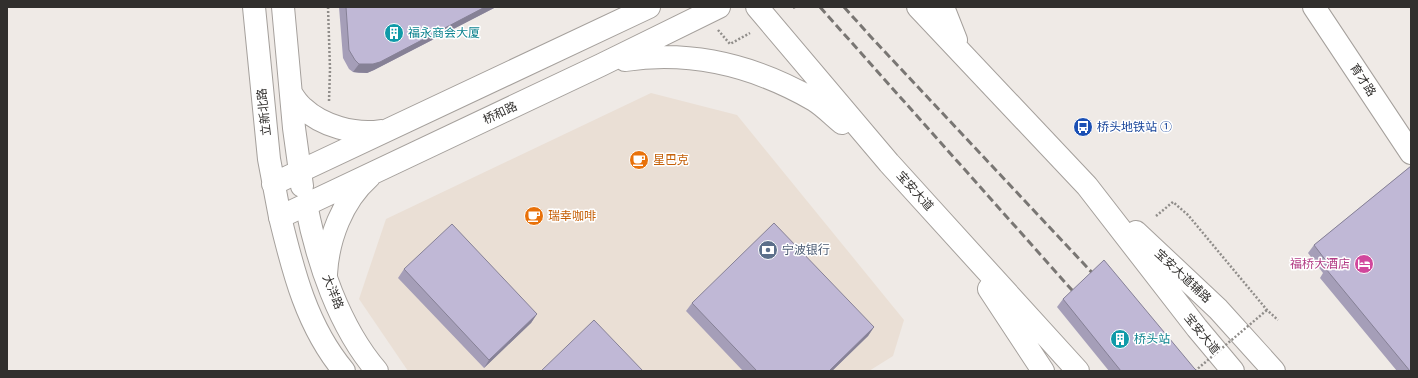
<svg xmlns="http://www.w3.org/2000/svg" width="1418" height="378" font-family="'Public Sans','Noto Sans SC',sans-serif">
<rect width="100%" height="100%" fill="#efeae6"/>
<!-- built -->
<path fill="#eadfd5" d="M651 93 737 115 904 320 893 356 869 371H408L359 299 386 219Z"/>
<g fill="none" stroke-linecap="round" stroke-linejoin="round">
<defs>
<path id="minor" d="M1314 7 1411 153
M306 204C317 261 339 327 377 371
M280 217C293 271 307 327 344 371"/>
<path id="major" d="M254 7 269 159 280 217 601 65 719 7
M283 7 294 128 302 186
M757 7 889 163 1078 371
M918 7 1087 186 1197 328 1233 371
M943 7 956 40
M625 60C693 50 755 66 814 100 824 106 833 116 842 123
M291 93C294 98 298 104 303 108 322 126 355 135 381 131
M273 184 649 7
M1136 232 1218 309 1274 371
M326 274C328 239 342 201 369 177
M989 289 1043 371"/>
</defs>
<!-- minor casing -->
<use href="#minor" stroke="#a5a09c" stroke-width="24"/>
<!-- major casing -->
<use href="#major" stroke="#a5a09c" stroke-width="24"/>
<!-- path -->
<path stroke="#908d8a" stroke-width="2.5" stroke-dasharray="2 2" stroke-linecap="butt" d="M328 7 330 69 329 101
M793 8 795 7
M718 30 730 44 750 33
M1156 216 1173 202 1188 215 1267 310 1278 320"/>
<!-- minor -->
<use href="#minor" stroke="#fff" stroke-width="22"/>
<!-- major -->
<use href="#major" stroke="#fff" stroke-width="22"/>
<!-- rail -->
<path stroke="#797673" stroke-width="3" stroke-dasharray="8 4" stroke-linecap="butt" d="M820 7 1079 298
M844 7 871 37 1099 280"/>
<!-- path-bridge -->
<path stroke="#908d8a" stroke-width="2.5" stroke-dasharray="2 2" stroke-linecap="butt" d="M1195 371 1267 310"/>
</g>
<!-- wall -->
<path fill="#a59eb8" d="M339 7H496L374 70 367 73H359L353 72 349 69 343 58Z
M1411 166V371H1397L1320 278 1323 273 1308 253 1314 245Z
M404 269 537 314 531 323 484 368 398 278Z
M1063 299 1197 371H1109L1057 307Z
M692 303 874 327 868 336 832 371H743L686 311Z"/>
<!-- shaded-wall -->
<path fill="#868196" d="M485 7H496L374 70 367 73 353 72 359 64Z
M537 314 531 323 484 368 489 360Z
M874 327 868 336 832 371H829Z"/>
<!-- building -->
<path fill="#c0b8d6" stroke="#868196" d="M346 7H485L380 62 373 64H359L355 60 349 50Z
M1411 166V371H1410L1326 269 1330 266 1314 245Z
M774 223 874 327 829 371H757L692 303Z
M452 224 537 314 489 360 404 269Z
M1104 260 1194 368 1197 371H1121L1063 299Z
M594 320 643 371H541Z"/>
<!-- icons -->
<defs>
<symbol id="building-disc" viewBox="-11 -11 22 22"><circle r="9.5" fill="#0f9aa8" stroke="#fff"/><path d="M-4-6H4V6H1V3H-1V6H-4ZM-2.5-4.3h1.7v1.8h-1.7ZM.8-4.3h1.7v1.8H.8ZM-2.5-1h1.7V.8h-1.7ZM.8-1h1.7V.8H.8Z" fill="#fff"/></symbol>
<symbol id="bus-disc" viewBox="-11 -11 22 22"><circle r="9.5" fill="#1a4fb4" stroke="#fff"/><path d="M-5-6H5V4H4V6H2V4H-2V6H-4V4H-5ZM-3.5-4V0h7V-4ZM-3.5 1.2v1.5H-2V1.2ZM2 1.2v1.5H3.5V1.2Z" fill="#fff"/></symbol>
<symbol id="cafe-disc" viewBox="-11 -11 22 22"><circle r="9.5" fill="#e8710a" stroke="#fff"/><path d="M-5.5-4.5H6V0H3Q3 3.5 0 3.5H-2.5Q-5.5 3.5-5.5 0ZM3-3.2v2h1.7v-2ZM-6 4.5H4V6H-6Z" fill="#fff"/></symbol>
<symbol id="bank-disc" viewBox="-11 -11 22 22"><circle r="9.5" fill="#5c6f8a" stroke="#fff"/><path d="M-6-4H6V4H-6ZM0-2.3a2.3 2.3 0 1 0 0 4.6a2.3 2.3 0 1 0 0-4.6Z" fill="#fff"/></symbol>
<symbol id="hotel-disc" viewBox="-11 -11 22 22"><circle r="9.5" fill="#d1479c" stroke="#fff"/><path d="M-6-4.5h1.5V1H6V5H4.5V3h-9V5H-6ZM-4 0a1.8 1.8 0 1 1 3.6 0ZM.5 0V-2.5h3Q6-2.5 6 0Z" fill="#fff"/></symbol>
</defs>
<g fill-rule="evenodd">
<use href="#building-disc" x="383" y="22" width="22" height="22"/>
<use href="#bus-disc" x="1072" y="116" width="22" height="22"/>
<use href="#cafe-disc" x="628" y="149" width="22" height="22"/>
<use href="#cafe-disc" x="523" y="205" width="22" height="22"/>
<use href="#bank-disc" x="757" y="239" width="22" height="22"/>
<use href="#hotel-disc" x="1353" y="253" width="22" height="22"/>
<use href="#building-disc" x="1109" y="328" width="22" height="22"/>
</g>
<g text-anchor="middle" stroke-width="3" stroke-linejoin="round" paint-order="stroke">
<!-- culture labels -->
<g font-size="12" fill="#0d838f" stroke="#fff" text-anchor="start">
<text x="408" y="37">福永商会大厦</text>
<text x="1134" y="343">桥头站</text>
</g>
<!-- street labels -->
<g font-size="12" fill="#312f2d" stroke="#fff">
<text transform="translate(1363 80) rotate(57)" y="4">育才路</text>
<text transform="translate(264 112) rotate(-96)" y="4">立新北路</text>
<text transform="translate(500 113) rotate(-25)" y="4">桥和路</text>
<text transform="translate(915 191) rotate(48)" y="4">宝安大道</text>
<text transform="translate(1183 276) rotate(43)" y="4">宝安大道辅路</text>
<text transform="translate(333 292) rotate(68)" y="4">大洋路</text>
<text transform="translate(1202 334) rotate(51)" y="4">宝安大道</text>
</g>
<!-- transit labels -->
<g font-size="12" fill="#164399" stroke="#fff" text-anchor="start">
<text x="1097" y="131">桥头地铁站 ①</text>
</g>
<!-- food labels -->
<g font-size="12" fill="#c56008" stroke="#fff" text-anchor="start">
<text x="653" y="164">星巴克</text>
<text x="548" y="220">瑞幸咖啡</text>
</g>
<!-- service labels -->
<g font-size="12" fill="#4e5e75" stroke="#fff" text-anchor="start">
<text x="782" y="254">宁波银行</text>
</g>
<!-- hotel labels -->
<g font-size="12" fill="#b23c85" stroke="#fff" text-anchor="end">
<text x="1350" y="268">福桥大酒店</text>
</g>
</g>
<!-- border -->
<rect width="1418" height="378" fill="none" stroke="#312f2d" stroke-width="16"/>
</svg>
